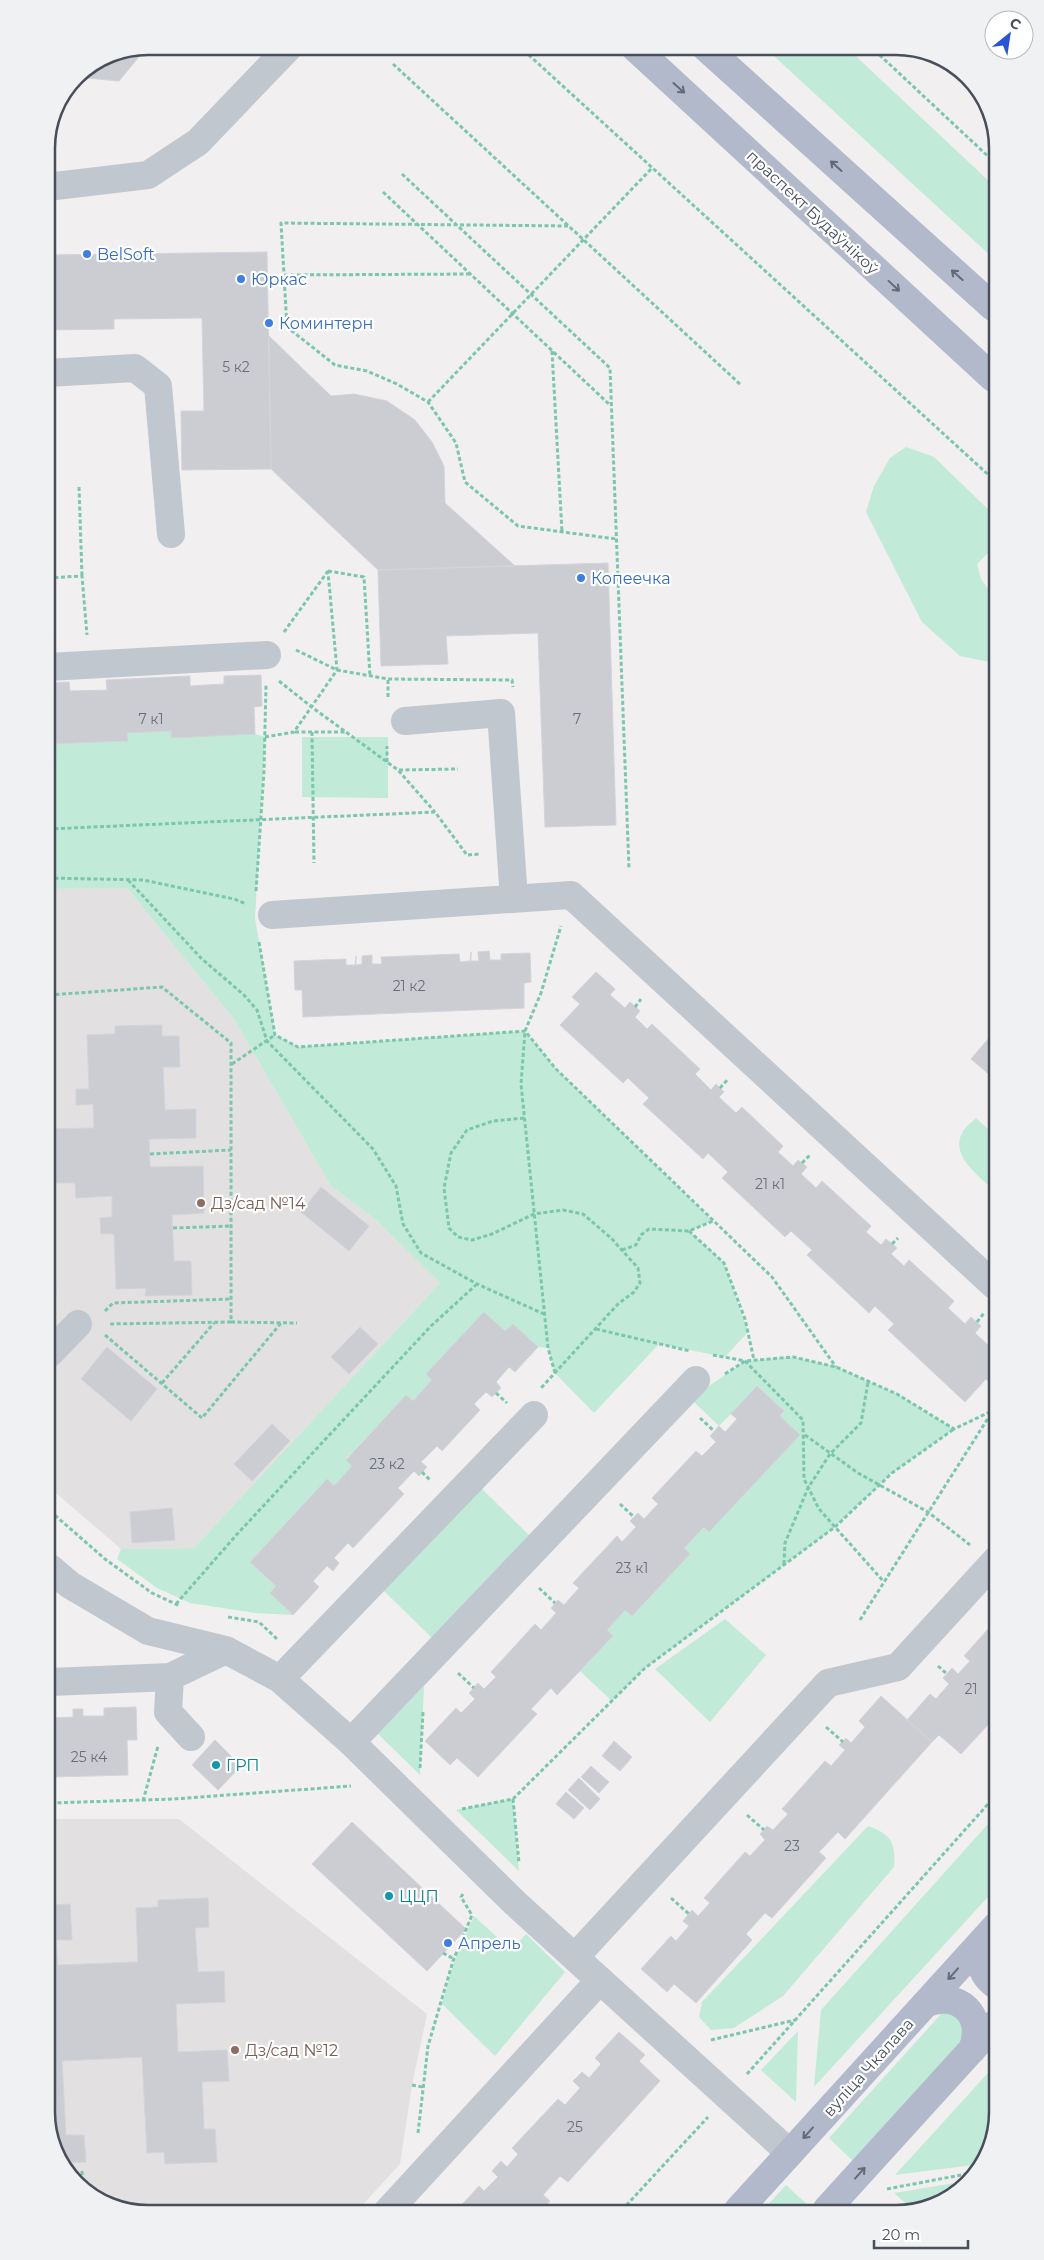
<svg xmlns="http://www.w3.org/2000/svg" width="1044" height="2260" font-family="Montserrat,sans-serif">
<rect width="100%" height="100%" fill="#f1efef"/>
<!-- education -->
<path fill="#e2e0e0" d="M127 888 234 1019 331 1186 376 1220 440 1283 194 1548 121 1549 50 1488 48 889Z
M51 1819H179L427 2014 412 2085 400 2164 356 2212 141 2214 86 2193 52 2145Z"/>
<!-- green -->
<path fill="#c1ebd8" d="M763 46H845L992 184 993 258Z
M906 447 934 457 993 514V554L988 553 977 564 981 579 994 597V663L960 656 922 622 866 512 874 486 890 458Z
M171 731 255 734 265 737 255 918 275 1035 298 1047 525 1031 556 1069 713 1221 689 1231 724 1263 748 1332 725 1357 659 1344 594 1413 555 1373 548 1348 538 1347 513 1324 505 1331 484 1312 432 1380 413 1401 406 1395 346 1459 352 1466 334 1486 326 1480 250 1562 276 1586 270 1593 293 1615 255 1613 190 1603 157 1588 117 1559 121 1549 194 1548 440 1283 376 1220 331 1186 234 1019 127 888 48 889V744L127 741V733Z
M302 737H388V798L302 797Z
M976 1118 995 1136V1191C980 1177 950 1156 962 1133 965 1127 972 1122 976 1118Z
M793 1357 836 1367 897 1394 954 1429 892 1473 835 1527 645 1668 612 1701 580 1671 613 1636 607 1630 625 1610 632 1616 690 1554 684 1548 704 1527 709 1531 784 1411 758 1387 719 1426 693 1401 706 1388 745 1361Z
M480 1487 531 1537 432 1638 381 1588Z
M725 1619 766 1655 710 1722 655 1669Z
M424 1686 420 1775 378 1734Z
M513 1799 519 1871 456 1810Z
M997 1814V1887L814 2087 821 2010Z
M868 1826C891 1834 896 1843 894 1867L783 1996 734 2028 711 2030 699 2017 702 2002Z
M474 1916 511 1950 526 1934 565 1972 495 2056 442 2004 454 1962Z
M954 2012 963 2018 968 2039 855 2163 829 2138 942 2013Z
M798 2031 796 2102 761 2070Z
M998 2062C998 2098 1000 2137 973 2165L895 2175Z
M961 2182 951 2192 929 2208H911L894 2193Z
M786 2185 812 2209H764Z"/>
<!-- building -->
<path fill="#cccdd3" stroke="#d3d4da" d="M147 47 119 81 76 77 110 54Z
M267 252 271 469 182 470 181 411H204L202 318 114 319V329L47 330V255Z
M269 336 331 396 354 394 387 401 415 420 432 442 444 466 445 503 515 566 378 570 271 469Z
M608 563 616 825 545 827 538 633 446 636 448 664 381 666 378 570Z
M261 675 262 706 254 707 255 734 171 738V731L127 733 128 741 48 744V683L69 682 70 691 107 690 106 680 190 676V686L224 684V676Z
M489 951 490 960H501V954L530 953 531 982 524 983V1008L303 1017 302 990H295L294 961 346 959V965H355L356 956V965L362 964V956L372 955V964H382L381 957 459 954 460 962 470 961 471 952V961H479L478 952Z
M596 972 615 989 610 995 625 1008 630 1002 640 1011 635 1017 647 1029 652 1024 700 1069 695 1074 711 1090 716 1084 724 1092 719 1097 736 1113 742 1107 783 1146 778 1152 793 1166 798 1160 807 1167 801 1174 816 1188 822 1181 871 1226 866 1232 881 1245 886 1239 897 1248 891 1254 904 1266 909 1260 954 1301 948 1308 965 1324 971 1317 981 1326 975 1333 988 1345 994 1339 996 1340 995 1387 986 1379 965 1402 888 1330 894 1324 875 1306 869 1313 807 1255 812 1250 791 1231 785 1237 722 1178 728 1172 708 1153 703 1159 643 1104 649 1098 628 1078 623 1083 560 1025 580 1004 572 997Z
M162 1025V1036H179L180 1067H163L165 1110 196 1109V1138L149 1139 150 1167 203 1166 204 1213 172 1215 174 1261H191L192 1295 145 1296 146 1288 116 1289 114 1234H101L100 1218 112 1217V1196L76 1198 75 1183H49V1129L94 1128 93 1104 76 1105V1089H89L87 1035 115 1034V1026Z
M995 1031V1073L992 1077 971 1059Z
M321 1187 369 1226 349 1251 301 1212Z
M49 1271H55L56 1295 50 1296Z
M484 1312 505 1331 513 1324 538 1347 515 1372 509 1367 496 1382 501 1388 492 1397 486 1392 474 1404 480 1410 442 1451 437 1446 421 1462 427 1467 419 1476 414 1471 398 1488 404 1494 353 1548 348 1543 334 1558 339 1563 333 1571 327 1566 313 1581 319 1587 293 1615 270 1593 276 1586 250 1562 327 1479 334 1486 352 1466 346 1460 406 1395 413 1401 432 1380 426 1374Z
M360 1327 378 1344 349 1374 331 1357Z
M107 1347 157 1389 131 1421 81 1379Z
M757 1386 784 1411 780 1416 800 1435 709 1532 704 1527 684 1548 690 1554 632 1616 625 1610 607 1630 613 1636 557 1695 551 1688 531 1709 537 1714 478 1777 457 1758 450 1765 425 1741 456 1708 461 1713 475 1699 469 1693 478 1683 484 1689 496 1677 491 1672 535 1624 541 1630 556 1613 551 1608 558 1600 564 1605 579 1588 573 1583 617 1536 622 1542 636 1527 630 1521 638 1513 644 1519 658 1504 652 1498 696 1451 702 1456 716 1442 710 1436 719 1426 725 1432 737 1419 731 1414Z
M272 1424 290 1441 252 1481 234 1464Z
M172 1508 175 1540 132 1543 130 1512Z
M996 1620 997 1715 961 1754 939 1735 932 1742 907 1720 930 1694 936 1699 949 1684 943 1678 952 1668 958 1674 970 1661 964 1656Z
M881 1696 932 1742 845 1839 838 1832 819 1852 826 1858 772 1918 765 1913 746 1934 752 1940 696 2003 674 1984 667 1992 641 1969 671 1936 676 1941 689 1926 683 1921 692 1910 698 1916 710 1903 704 1898 745 1852 750 1856 765 1840 760 1834 767 1826 773 1830 788 1814 782 1809 825 1761 831 1766 845 1750 839 1745 846 1738 851 1743 865 1727 859 1721Z
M136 1707 137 1740H127L128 1775 51 1777V1710L52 1718 73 1717V1709H83V1716H104V1708Z
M215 1740 241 1766 218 1790 192 1765Z
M614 1741 632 1757 620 1771 602 1756Z
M591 1766 609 1782 599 1793 581 1777Z
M579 1778 600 1799 590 1810 568 1790Z
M566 1792 584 1808 574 1819 556 1804Z
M352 1822 466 1929 427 1971 312 1864Z
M208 1898 209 1927 195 1928 198 1972 224 1971 225 2002 176 2004 178 2052 227 2050 229 2081 202 2082 204 2129H215L217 2162 165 2164 164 2152 147 2153 142 2057 62 2061 66 2135H84L86 2162 65 2163 52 2145 51 1905 70 1904 72 1940H56L58 1965 138 1962 136 1908 158 1907V1900Z
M619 2032 645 2055 639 2061 660 2081 568 2182 560 2176 543 2195 550 2201 542 2211H456L479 2186 484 2191 498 2177 492 2171 501 2161 507 2167 518 2154 512 2148 558 2099 565 2105 580 2088 573 2081 582 2072 589 2078 601 2064 595 2058Z"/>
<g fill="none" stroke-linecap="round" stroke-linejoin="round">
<!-- path -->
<path stroke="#7bc6ae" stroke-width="3" stroke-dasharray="4 2.5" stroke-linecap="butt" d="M519 46 993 479
M870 46 992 160
M393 64 741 385
M402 174 610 368 629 869
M383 192 610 405
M568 226 281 223 287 327 335 365 367 371 397 384 428 402 456 443 465 482 518 526 616 539
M284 275 471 274
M552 351 562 532
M428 402 652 168
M79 487 82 576
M328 571 364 577 370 676
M48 578 82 576 87 635
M284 632 328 571
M296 650 337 670 388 679 512 680 513 687
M279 681 313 708 398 770 434 811
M388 697V679
M295 732H346
M312 732 314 863
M265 737 294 732 337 670 328 572
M387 762V746
M399 770 458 769
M48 829 435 812 467 855 480 854
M48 878 143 880 234 899 246 904
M128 880 202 959 244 995 257 1010 267 1041 373 1149 396 1186 403 1224 421 1253 477 1284 544 1314
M256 891 264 771 266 685
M259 942 275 1035 298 1047 525 1031 556 1069 772 1277 836 1367
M49 995 162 987 231 1043V1322L108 1324
M635 1007 641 999
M232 1064 275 1035
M720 1088 728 1079
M524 1118 493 1121 467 1130 451 1153 444 1188 449 1228 458 1237 472 1240 492 1234 534 1214 563 1210 583 1214 611 1238 638 1268 640 1283 634 1292 618 1304 541 1388
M150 1154 231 1150
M802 1163 810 1155
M173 1228 231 1226
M689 1231 724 1263 745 1319 754 1360
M892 1244 898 1238
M622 1250 636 1245 641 1235 649 1229 689 1231 713 1221
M105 1311 113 1303 231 1299
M231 1322 297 1323
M977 1322 984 1313
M596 1329 690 1351
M105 1335 202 1418 281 1323
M713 1355 745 1361 803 1420 804 1479 819 1509 884 1582
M555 1373 548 1348 521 1084 525 1031 541 993 561 926
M725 1374 745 1361 793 1357 836 1367 897 1394 954 1429 996 1409
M162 1383 214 1323
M496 1393 507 1403
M700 1418 714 1431
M805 1435 858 1473 928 1512 970 1545
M422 1472 431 1481
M620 1504 634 1517
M50 1511 105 1559 152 1593 180 1606
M784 1564 785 1543 808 1488 830 1454 861 1423 868 1382
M539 1588 555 1603
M176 1604 239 1532 431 1326 477 1284
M228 1617 259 1622 277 1639
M860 1620 992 1412 996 1415
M938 1666 947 1674
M458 1673 474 1688
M826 1727 843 1742
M420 1768 423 1712
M513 1799 519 1863
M143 1801 158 1746
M51 1803 173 1799 351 1786
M462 1809 513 1799 645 1668 835 1527 892 1473 954 1429
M747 1815 764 1830
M671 1898 689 1914
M443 1953 454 1959
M711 2040 795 2020
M747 2074 997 1794
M412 2085 423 2087
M418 2133 428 2046 453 1961 472 1915 461 1897 463 1894
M82 2171 83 2188
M887 2189 977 2172
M622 2210 708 2117"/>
<!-- minor -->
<path stroke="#c0c7cf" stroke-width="28" d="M47 187 148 175 198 142 290 46
M47 373 135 368 158 386 171 534
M48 667 267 655
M405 721 501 713 514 899
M272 915 571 895 995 1286
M50 1353 78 1324
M50 1568 70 1585 148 1631 226 1650 280 1679 351 1742 515 1903 790 2153
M170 1677 168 1712 191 1737
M280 1679 534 1415
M51 1682 170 1677 226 1650
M351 1742 696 1380
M575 1957 828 1683 898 1667 996 1560
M387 2212 600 1980"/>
<!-- major -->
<path stroke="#b1b9cb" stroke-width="28" d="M633 46 993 378
M704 46 993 307
M985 1938C977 1957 979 1974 997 1986
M925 2004C959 1989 986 2016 972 2050
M827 2209 997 2022
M738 2210 997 1925"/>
</g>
<!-- one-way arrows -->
<defs><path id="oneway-shaft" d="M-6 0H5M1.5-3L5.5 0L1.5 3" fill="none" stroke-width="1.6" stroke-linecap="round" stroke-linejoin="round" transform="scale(1.25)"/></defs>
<g stroke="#626a77">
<use href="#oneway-shaft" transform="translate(679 88) rotate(42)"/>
<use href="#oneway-shaft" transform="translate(836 166) rotate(-138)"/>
<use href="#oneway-shaft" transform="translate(957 275) rotate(-138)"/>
<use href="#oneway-shaft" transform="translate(894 286) rotate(43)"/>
<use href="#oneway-shaft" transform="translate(953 1974) rotate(132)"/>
<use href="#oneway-shaft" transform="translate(808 2133) rotate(132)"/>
<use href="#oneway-shaft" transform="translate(860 2173) rotate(-48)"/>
</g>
<!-- markers -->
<g fill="#3f7fe0" stroke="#fff" stroke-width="2">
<circle cx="87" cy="254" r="5"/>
<circle cx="241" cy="279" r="5"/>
<circle cx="269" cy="323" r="5"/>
<circle cx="581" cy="578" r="5"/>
<circle cx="448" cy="1943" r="5"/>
</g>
<g fill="#8d6e63" stroke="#fff" stroke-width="2">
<circle cx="201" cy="1203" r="5"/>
<circle cx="235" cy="2050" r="5"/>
</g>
<g fill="#0f9aa8" stroke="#fff" stroke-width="2">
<circle cx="216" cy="1765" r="5"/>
<circle cx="389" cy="1896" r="5"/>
</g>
<g text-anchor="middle" stroke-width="4.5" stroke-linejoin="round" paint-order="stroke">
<!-- number labels -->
<g font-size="14" fill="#696e79">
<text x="236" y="372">5 к2</text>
<text x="151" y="724">7 к1</text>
<text x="577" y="724">7</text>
<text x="409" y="991">21 к2</text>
<text x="770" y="1189">21 к1</text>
<text x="387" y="1469">23 к2</text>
<text x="632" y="1573">23 к1</text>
<text x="971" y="1694">21</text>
<text x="89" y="1762">25 к4</text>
<text x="792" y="1851">23</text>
<text x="575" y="2132">25</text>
</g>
<!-- street labels -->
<g font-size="16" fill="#484f5b" stroke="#fff">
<text transform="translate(813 212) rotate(43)" y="6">праспект Будаўнікоў</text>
<text transform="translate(868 2067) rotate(-48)" y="6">вуліца Чкалава</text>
</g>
<!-- shop labels -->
<g font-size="16" fill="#366cbe" stroke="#fff" text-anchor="start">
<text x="97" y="260">BelSoft</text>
<text x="251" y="285">Юркас</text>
<text x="279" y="329">Коминтерн</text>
<text x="591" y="584">Копеечка</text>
<text x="458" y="1949">Апрель</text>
</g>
<!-- education labels -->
<g font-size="16" fill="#785e54" stroke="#fff" text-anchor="start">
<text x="211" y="1209">Дз/сад №14</text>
<text x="245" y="2056">Дз/сад №12</text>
</g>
<!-- culture labels -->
<g font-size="16" fill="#0d838f" stroke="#fff" text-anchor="start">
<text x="226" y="1771">ГРП</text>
<text x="399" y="1902">ЦЦП</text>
</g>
</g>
<!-- crop -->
<path d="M0 0H1044V2260H0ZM148 55H896A93 93 0 0 1 989 148V2112A93 93 0 0 1 896 2205H148A93 93 0 0 1 55 2112V148A93 93 0 0 1 148 55Z" fill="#f0f1f2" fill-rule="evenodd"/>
<path fill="none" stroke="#484f5b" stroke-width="2.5" d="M148 55H896A93 93 0 0 1 989 148V2112A93 93 0 0 1 896 2205H148A93 93 0 0 1 55 2112V148A93 93 0 0 1 148 55Z"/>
<!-- north arrow -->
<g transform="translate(1009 35) rotate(30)"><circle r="24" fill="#ffffff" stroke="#b6b9bd"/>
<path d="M0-4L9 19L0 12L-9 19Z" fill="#2855d2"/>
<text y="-8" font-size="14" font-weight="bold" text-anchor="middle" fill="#484f5b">С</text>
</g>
<!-- scale -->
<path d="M874 2240v8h94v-8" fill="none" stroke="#484f5b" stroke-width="2.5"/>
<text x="882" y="2240" font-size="15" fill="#484f5b" stroke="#ffffff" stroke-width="4" paint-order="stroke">20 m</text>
</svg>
